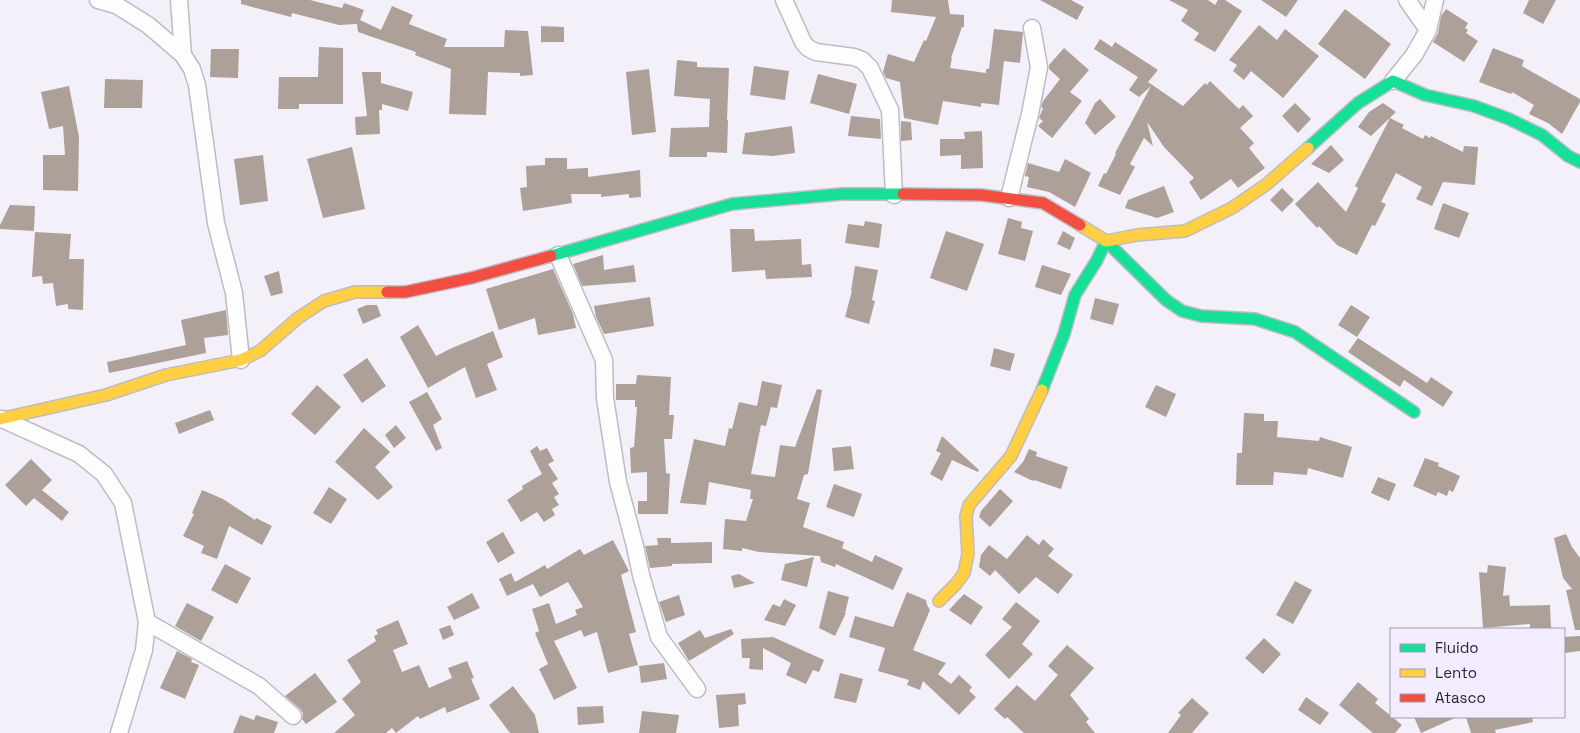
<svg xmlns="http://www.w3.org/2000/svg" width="1580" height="733" font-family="'Space Grotesk',sans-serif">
<rect width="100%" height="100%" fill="#f4f0fa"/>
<!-- building -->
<path fill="#aca098" d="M241 0H310L342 8 344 3 364 10 360 20 381 30 392 6 413 15 409 24 447 39 444 47H504L505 30 528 31 533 75 520 76V73L488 72 486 115 449 114 451 69 415 55 416 52 358 32 357 24 339 25 292 13 291 17 241 4Z
M892 0H948L950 14 964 15V27H962L951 58H952L950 68 986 73V69H989L994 29 1023 32 1020 63 1004 61 999 105 981 103V107L943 101 938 125 904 118 900 82 886 78 883 72 888 54 914 62 924 40 926 41 936 17 891 12Z
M1040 0H1071L1084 7 1077 20Z
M1169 0H1208L1215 5 1218 0H1225L1242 11 1215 52 1194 40 1199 33 1181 21 1188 10Z
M1261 0H1298L1286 17Z
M1529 0H1556L1543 24 1523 13Z
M1345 9 1391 44 1365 79 1318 44Z
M1446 9 1468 23 1465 28 1468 30 1466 33 1478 41 1464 62 1433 42 1438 33 1441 16Z
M1259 25 1277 40 1285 29 1319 56 1283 98 1251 71 1244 80 1233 71 1237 65 1229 60Z
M541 26 564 27V42H541Z
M1100 39 1112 47 1115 42 1158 70 1148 82 1183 106 1205 83 1207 85 1210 81 1239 109 1243 105 1253 116 1240 128 1254 143 1249 148 1265 168 1238 188 1231 179 1201 200 1189 182 1194 178 1164 147 1147 122 1153 146 1144 138 1130 164 1135 167 1120 195 1098 186 1104 173 1106 174 1116 154 1115 153 1151 86 1139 97 1129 90 1138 77 1094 49Z
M319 47 343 48V104H299V109H278L279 77H318Z
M1064 48 1089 70 1070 92 1082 101 1052 138 1038 126 1043 121 1039 118 1043 108 1041 107 1043 101 1060 79 1049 69V65Z
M1493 48 1524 60 1522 66 1580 99V102L1562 134 1548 123 1529 114 1534 105 1512 92 1511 94 1479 82Z
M211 49H239L238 78 210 77Z
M677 60 697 62V67L729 68 727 120H728L727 153 707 152V157H669L671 128 709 127 710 99 674 96Z
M754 66 789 71 785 100 750 95Z
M649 69 656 132 632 135 626 72Z
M362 72H381V83L413 92 408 111 382 104V110H379L380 134 356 135 355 117 367 116Z
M818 74 857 84 849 114 810 103Z
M105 79 143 80 142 108H104Z
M69 86 79 137 78 191 43 190V155H65L63 126 49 129 41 92Z
M1100 99 1116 117 1095 135 1085 123 1095 103Z
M1295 103 1311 119 1298 133 1282 116Z
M1383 103 1396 112 1371 136 1358 127 1369 112Z
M851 116 880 119 881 139 848 136Z
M1390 118 1404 125 1402 128 1423 139 1425 135 1430 138 1431 136 1463 152 1464 146 1478 147 1475 185 1443 182 1432 206 1416 199 1422 187 1396 173 1381 202 1386 204 1375 226 1372 225 1357 255 1337 245 1319 226 1317 228 1295 204 1318 182 1346 212 1358 188 1355 186Z
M901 121 911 122 912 140 901 141Z
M792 126 795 153 773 156 742 154 745 133Z
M982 131 983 168 961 169V155L940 156V139H965L964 132Z
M1331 145 1344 160 1329 173 1311 164Z
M352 147 365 209 323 218 307 159Z
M263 155 268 201 240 205 234 159Z
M545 158H567V169L588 168V177L640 170 641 197 629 198V194L601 197V194H571L572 203 523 211 520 188 527 187 526 166 545 165Z
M1065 159 1091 173 1075 207 1049 192 1027 187 1029 177 1025 176 1028 163 1059 172Z
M1164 186 1174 212 1157 218 1125 208 1128 200Z
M1282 188 1294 200 1282 212 1270 200Z
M1443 203 1469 213 1459 238 1434 229Z
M10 205 35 206 34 231 0 229V225Z
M1008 218 1022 222 1021 228 1033 231 1025 261 998 254Z
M865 221 882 224 879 248 845 243 848 224 864 226Z
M730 229H754L755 241 801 239 802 265 811 264 812 277 766 279 765 270 732 272Z
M946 231 984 244 967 291 930 278Z
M1063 231 1075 238 1070 250 1057 244Z
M35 232 71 234 69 259H84L83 310 68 309V304L56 306 53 283 43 284 42 276 32 277Z
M603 255 604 270 634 265 636 282 582 286 573 264Z
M1042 265 1071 274 1061 295 1035 287Z
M855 266 878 270 872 300 875 301 869 324 845 317 852 291H851Z
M553 269 573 314 576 328 538 335 535 318 499 330 486 289Z
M279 271 283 293 271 296 264 276Z
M650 297 654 326 604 334 596 317 594 306Z
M1095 298 1119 304 1113 325 1090 319Z
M367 305H377L381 316 363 324 357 309Z
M1351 305 1370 317 1357 337 1338 325Z
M226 310 228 335 204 338 206 353 109 373 107 362 186 345 181 320Z
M418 325 436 356 452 348 493 331 503 357 487 364 497 390 476 398 465 367 428 388 400 337Z
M1358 338 1427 383 1431 377 1453 392 1443 407 1404 380 1400 387 1348 352Z
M994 348 1015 354 1010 371 990 366Z
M367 358 386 386 362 403 343 375Z
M637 375 671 377 669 415H674L672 439H664L666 473 670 474 668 514H638V501H647V472L631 473 630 448 634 447 637 407H635V400H616V384H636Z
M762 381 782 385 777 408 771 407 766 426 761 425 751 474 775 477 780 445 795 447 817 389 822 390 808 474 804 475 797 499 810 503 803 527 844 542 842 548 872 562 875 555 903 568 893 590 836 564 835 567 821 562 820 556 759 552 742 548V551L723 549 725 519 746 521 753 499H750L751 490 709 482 706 505 680 503 694 439 725 446 729 428 732 429 739 402 757 406Z
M317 385 341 407 315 435 291 414Z
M1156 385 1176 394 1166 417 1145 407Z
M427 392 442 419 433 425 442 448 436 451 409 402Z
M210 410 214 420 179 434 175 423Z
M1244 413 1264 414V421H1278L1277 437 1319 441 1320 437 1352 447 1343 478 1308 468 1307 475 1274 472 1273 485H1236L1237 453H1242Z
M396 425 406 438 394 448 385 435Z
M364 428 390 452 375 467 393 487 378 500 335 462Z
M942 436 979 470 978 472 952 460 942 481 930 474 941 453 936 451Z
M537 446 540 451 547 448 554 461 548 464 558 479 552 483 559 494 554 497 559 505 552 509 555 515 544 522 537 512 521 522 507 500 523 489 522 486 542 474 530 451Z
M851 446 854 469 834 471 832 448Z
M1029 449 1037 452 1036 456 1068 467 1061 489 1034 480 1033 481 1014 472 1023 462Z
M1425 458 1439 463 1438 466 1460 476 1453 492 1449 490 1447 496 1438 492 1436 496 1413 486Z
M31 459 52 480 42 490 69 512 62 521 34 498 26 506 5 485Z
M1378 477 1396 484 1389 501 1371 493Z
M834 484 862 494 854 517 826 507Z
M329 487 347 499 331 524 313 513Z
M1000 489 1013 501 990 527 979 517 981 511Z
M202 490 223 499 255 520 256 518 272 526 262 545 229 526 217 559 201 553 204 546 183 536 194 514 192 513Z
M503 532 515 553 498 563 486 542Z
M1566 534 1572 547 1580 558V630H1575L1566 590 1572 589 1563 578 1554 538Z
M1027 535 1039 545 1043 539 1054 549 1048 556 1073 575 1058 594 1036 577 1019 594 995 570 990 576 979 567 981 555 989 545 1007 559Z
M657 538H671V543L712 542V563L672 564V566L650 568 645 546 658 545Z
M613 540 629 571 621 575 636 632 629 634 638 665 608 673 597 632 584 637 581 630 554 641 577 688 554 700 539 669 548 664 535 633 539 631 532 609 549 603 556 624 577 615 575 610 583 607 568 582 540 597 533 584 507 596 499 579 511 573 515 582 545 565 547 569 580 549 584 555Z
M814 557 807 587 781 580 785 564Z
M225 564 251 578 237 604 211 590Z
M1488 565 1506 567 1503 596 1509 595 1510 606 1550 605 1551 629H1530V624L1483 628 1479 572 1487 573Z
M739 574 755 583 734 588 731 576Z
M1295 581 1312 590 1293 624 1276 615Z
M828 591 849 597 845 613H846L835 636 819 628Z
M907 592 926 600 927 605 930 610 913 650 946 663 938 674 951 684 959 675 972 687 969 691 976 697 959 715 923 681 920 690 907 685 909 680 878 671 885 648 849 637 855 616 893 627Z
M472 593 480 608 454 620 447 607Z
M964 594 983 607 971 625 949 610Z
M679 595 685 615 666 622 659 602Z
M784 599 796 605 785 626 764 620 773 604 780 607Z
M1016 602 1040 621 1022 644 1033 654 1009 679 985 655 1012 627 1002 619Z
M187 603 214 617 201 641 175 626Z
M398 620 408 644 393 650 402 672 419 665 429 688 452 678 448 668 467 661 474 678 471 679 480 699 447 713 445 707 420 719 418 716 396 733 392 728 386 733H334L355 715 342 699 361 682 347 660 376 641 374 636 378 634 376 630Z
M450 625 454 635 443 640 439 629Z
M731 629 734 634 689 661 678 643 700 630 705 638Z
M1580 636V651L1564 653V637Z
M773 637 824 660 819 672 813 670 806 684 786 675 791 663 763 648V670L749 669 750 658H742L741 639Z
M1264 638 1281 654 1263 674 1245 658Z
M1067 645 1094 668 1070 695 1089 719 1086 722 1095 733H1024L1007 717 1005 719 994 709 1017 685 1035 701 1058 675 1048 666Z
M177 651 192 659 191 662 199 665 185 699 160 688Z
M664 663 667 679 641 683 639 666Z
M315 673 337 702 306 724 302 719 303 713 300 709 285 696Z
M840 673 863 679 856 703 834 698Z
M1358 682 1378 699 1375 703 1402 725 1395 733H1373L1339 705Z
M513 686 535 715 539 733H510L489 705Z
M745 693 746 704 738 705 739 726 719 728 716 695Z
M1306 697 1329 713 1320 725 1298 710Z
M1192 698 1209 713 1192 733H1168L1181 715 1178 713Z
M603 706 604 723 578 725 577 707Z
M642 711 679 715 676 733H639Z
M240 715 254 720 256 715 278 722 274 733H233Z
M1414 717H1457L1421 733Z
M1466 717H1532L1533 722 1495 730 1496 733H1471Z"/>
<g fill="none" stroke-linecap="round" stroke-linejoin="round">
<defs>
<path id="street" d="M98 0 116 5 148 25 183 55 192 69 197 85 216 223 234 293 241 360
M179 0 183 55
M784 0 803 42 808 48 816 52 854 57 862 60 870 68 890 110 894 195
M1407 0 1428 30
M1393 81 1414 55 1428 30 1435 0
M1009 198 1030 114 1039 67 1032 28
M558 255 604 360 605 398 618 482 635 546 641 575 659 637 697 689
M2 419 79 454 104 474 123 503 147 622 144 650 119 733
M147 622 259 686 293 716"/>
<path id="fast" d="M1308 148 1358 103 1393 81 1425 95 1474 106 1509 119 1542 135 1568 156 1580 162
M551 256 732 204 842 194H903
M1042 390 1064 334 1075 295 1097 260 1106 241 1166 300 1182 311 1201 316 1255 319 1295 332 1414 412"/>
<path id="slow" d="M1080 225 1106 241 1137 235 1185 231 1232 208 1267 184 1308 148
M0 419 106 395 166 375 241 360 260 351 298 318 324 301 355 292H387
M939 601 956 584 964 573 968 554 966 516 969 505 1011 456 1042 390"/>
<path id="jam" d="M903 194 981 195 1043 203 1080 225
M387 292H405L471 278 551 256"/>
</defs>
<!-- street casing -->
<use href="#street" stroke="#bfbbc5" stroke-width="19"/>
<!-- fast casing -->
<use href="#fast" stroke="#bfbbc5" stroke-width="14"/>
<!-- slow casing -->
<use href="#slow" stroke="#bfbbc5" stroke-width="14"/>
<!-- jam casing -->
<use href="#jam" stroke="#bfbbc5" stroke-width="14"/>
<!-- street -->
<use href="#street" stroke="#fdfdfe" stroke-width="16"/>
<!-- fast -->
<use href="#fast" stroke="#16e098" stroke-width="11"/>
<!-- slow -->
<use href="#slow" stroke="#ffcf43" stroke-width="11"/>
<!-- jam -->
<use href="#jam" stroke="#f24e42" stroke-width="11"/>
</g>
<!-- legend -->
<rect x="1390" y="628" width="175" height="90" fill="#f3ebff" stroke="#a29bac"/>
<rect x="1400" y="644" width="25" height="8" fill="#16e098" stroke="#a29bac"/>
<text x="1435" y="653" font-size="15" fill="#29242f">Fluido</text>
<rect x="1400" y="669" width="25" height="8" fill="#ffcf43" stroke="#a29bac"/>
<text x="1435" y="678" font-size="15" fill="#29242f">Lento</text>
<rect x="1400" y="694" width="25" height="8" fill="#f24e42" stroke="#a29bac"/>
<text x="1435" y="703" font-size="15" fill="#29242f">Atasco</text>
</svg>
